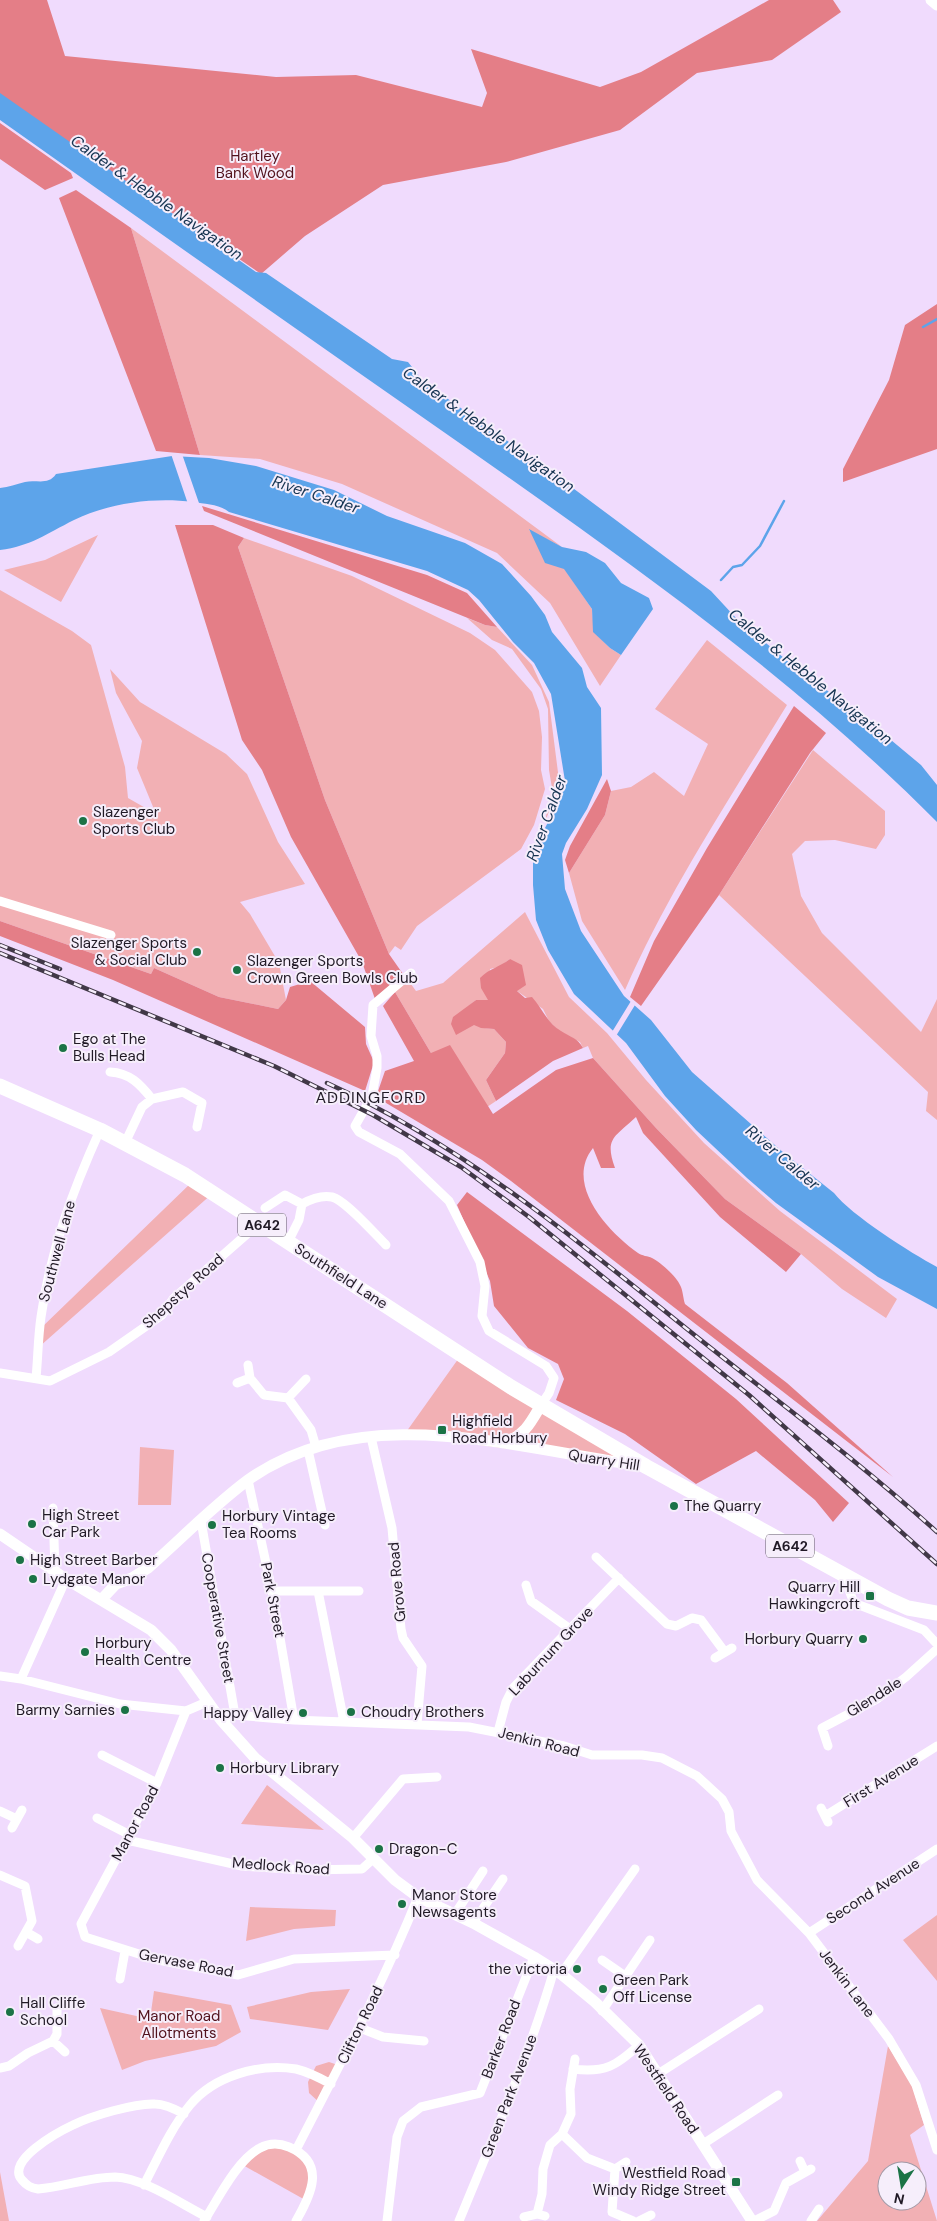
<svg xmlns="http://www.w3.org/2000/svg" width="937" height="2221" font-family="'DM Sans',sans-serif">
<rect width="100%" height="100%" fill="#f0dbfd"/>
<!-- green -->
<path fill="#f2b0b4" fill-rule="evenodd" d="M131 228 562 547 529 530 564 568 592 609 594 632 610 648 621 655 600 686 550 603 497 553 342 484 260 459 200 455Z
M98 535 61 602 4 570 45 560Z
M244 538 352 576 470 633 495 650 532 692 539 711 542 737 541 770 545 789 534 825 521 849 417 926 401 950 395 946 389 954 325 800 238 547Z
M0 590 72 631 91 645 125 767 128 798 156 814 137 768 142 741 116 693 110 669 140 702 226 754 247 774 278 842 305 884 240 902 250 914 279 963 286 1000 278 1009 219 997 154 968 151 974 0 921Z
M467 618 485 625 497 627 532 665 549 702 560 788 545 821 552 788 549 770 548 709 541 689 512 649 492 640Z
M707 640 787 705C730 798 669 890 625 990L582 921 569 873 605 815 611 791 631 787 654 772 684 796 708 744 655 709Z
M813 750 885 811V835L876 849 835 840 805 841 792 854 801 896 822 933 921 1032 937 999V1120L926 1111 928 1092 719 895Z
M525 912 569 997 607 1033 646 1080 704 1143 780 1211 897 1299 886 1318 842 1289 801 1254 725 1199 656 1128 593 1058 588 1046 583 1048 580 1042 559 1031 549 1021 543 1009 517 991 510 959 499 967 490 969 488 1000H476L465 1009C473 1024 476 1028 494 1029L506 1042 505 1053 486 1080 496 1101 487 1107 431 1053 395 992 408 980 416 991 443 983Z
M193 1181 213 1193 39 1347 40 1329Z
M461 1355 647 1467 404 1435Z
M140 1447 174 1450 171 1505H138Z
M267 1785 324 1830 241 1824Z
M250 1907 336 1910 335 1926 294 1929 246 1941Z
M937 1915V1981L903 1940Z
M350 1989 328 2030 250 2019 247 2007 311 1992Z
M154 1991 231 2005 241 2032 216 2046 145 2061 122 2070 100 2008 150 2019Z
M888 2046 912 2085 924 2125 910 2135 937 2221H817L868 2161ZM887 2171H917V2201H887Z
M329 2062 341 2066 320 2103 309 2093 308 2082 316 2066Z
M283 2145 311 2166 307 2201 241 2164 260 2148Z
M0 2172 9 2221H0Z"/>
<!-- forest -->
<path fill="#e47e87" d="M0 0H47L65 56 276 77 356 75 482 107 487 93 471 49 600 87 641 72 769 0H833L841 12 772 60 697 73 620 130 506 162 383 185 305 236 261 274 0 95Z
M0 123 71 173 73 178 45 190 0 159Z
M76 190 131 228 200 455 156 451 59 198Z
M937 304V449L843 482V469L889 380 905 325Z
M202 506 427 575 467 593 497 627 485 625 204 511Z
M175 525H213L244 538 238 547 325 800 389 954 403 974 375 999 362 962 291 837 262 770 242 740Z
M794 706 826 733 810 753 719 895 641 1006 630 997 654 941 707 848Z
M607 779 611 791 605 815 569 873 565 860 570 846Z
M0 921 151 974 154 968 219 997 278 1009 286 1000 290 987 310 981 365 1027 366 1044 374 1062 365 1091 113 980 0 936Z
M510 959 522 965 526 985 517 991 525 998 532 997C542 1008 548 1024 561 1031 570 1037 578 1038 583 1048L553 1061 496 1101 486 1080 505 1053 506 1042 494 1029 481 1028 474 1025 456 1035 451 1024 453 1017 476 1000H488L481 988 480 978C490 968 498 968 510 959Z
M395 992 431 1053 450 1045 493 1114 556 1070 593 1058 656 1128 725 1199 801 1254 786 1272 720 1217 643 1133 636 1117C615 1137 604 1138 615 1168H601L593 1148C564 1184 608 1232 638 1253 642 1256 648 1256 652 1258 660 1262 677 1277 680 1285 683 1290 683 1298 685 1304L787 1383 893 1477 511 1181 482 1160 376 1097 385 1071 414 1061 383 1006Z
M467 1192 627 1311 736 1399 849 1503 833 1522 815 1500 756 1451 696 1484 625 1434 556 1400 564 1379 558 1364 528 1348 494 1306 490 1281 457 1205Z"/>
<!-- water -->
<path fill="#5da4ea" d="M0 93 256 272 266 273 392 359 408 362 424 382 554 474 711 591 736 618 796 668 861 715 921 765 937 785V822C793 677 625 559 458 442 305 335 152 228 0 120Z
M172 456 209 458 256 466 334 490 387 516 465 543 502 564 531 596 545 615 552 632 582 668 587 687 601 708 602 775 587 809 566 843 562 854 565 889 581 931 624 996 651 1020 692 1072 784 1153 834 1193C851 1215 911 1253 937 1267V1309L878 1277 776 1203 747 1178 696 1130 665 1096 626 1043 574 994 548 950 536 920 533 885V851L558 803 565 781 551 694 534 663 513 642 479 600 468 590 427 571 229 512C219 504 205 504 193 502 154 497 109 503 74 520 46 534 31 546 0 550V488C9 487 16 484 25 482 36 479 48 486 56 474Z
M529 529 562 547 586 552 605 563 621 583 649 598 653 609 621 655 610 648 593 632 592 609 564 569 545 563Z"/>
<!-- pier -->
<path fill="#f0dbfd" d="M171 454H182L200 506 188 504Z
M631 1001 635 1005 616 1036 612 1032Z"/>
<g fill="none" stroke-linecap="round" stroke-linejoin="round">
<!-- stream -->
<path stroke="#5da4ea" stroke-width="2.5" d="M923 327 937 319
M721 580 733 567 742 565 760 546 784 501"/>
<!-- street -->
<path stroke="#fff" stroke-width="9" d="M0 901 111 935
M411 973 373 1005 371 1036 377 1056V1068L372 1096 355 1126 359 1132 400 1154 449 1201 480 1262 485 1286 482 1316 489 1331 546 1366 554 1378 549 1393 541 1405
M110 1072C130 1073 140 1084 152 1099L183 1092 202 1103 197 1127
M125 1143 142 1107 152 1099
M265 1208 285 1195 302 1204
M288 1242 299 1220 302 1204C311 1199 322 1195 332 1197 345 1200 376 1235 386 1245
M248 1365 250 1378 264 1395 288 1398 311 1430 316 1447
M0 1373 50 1381 109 1352 162 1315 173 1299 247 1234
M36 1378C38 1358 38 1337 41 1317 50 1251 73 1190 100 1130
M237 1383 250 1378
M288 1398 306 1379
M371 1437 392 1528 401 1629 403 1638 422 1666 417 1724
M308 1450 325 1525
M248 1480 272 1591 294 1720
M53 1508 55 1571
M201 1521 235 1715
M596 1557 667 1624 676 1626 692 1618 701 1620 724 1651
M851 1579 849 1590 854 1603 924 1630 937 1644
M526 1585 531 1601 570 1629
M272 1591H359
M318 1591 344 1722
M715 1658 732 1648
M0 1676 21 1679 120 1704 186 1711 207 1702
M21 1679 66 1579
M186 1711 157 1783 81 1924 85 1937 158 1960 238 1975 294 1959 395 1955
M221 1720 235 1715 294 1720 469 1727 564 1746 592 1755H642L662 1758 697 1776 722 1799 729 1812 731 1831 757 1880 809 1933 889 2039 916 2085 937 2150
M498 1732 506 1702 513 1688 619 1578
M828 1746 822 1728 877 1699 906 1677 937 1649
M102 1755 157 1783
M821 1808 828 1822
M0 1811 17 1819
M825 1816 937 1746
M97 1818 130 1835
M12 1828 22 1810
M353 1838 403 1779 437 1777
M127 1840 242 1866 305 1870 362 1869 373 1859
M0 1875 25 1886 32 1921 18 1946
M455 1914 483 1871
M473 1923 503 1879
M26 1932 38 1939
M809 1933 937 1849
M602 1960 625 1976
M561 1974 635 1869
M120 1979 125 1951
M602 2011 650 1940
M360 2028 383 2037 424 2041
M53 2041 65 2052
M0 2068 9 2066 28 2053 53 2041 57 2034V2008
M573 2069C605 2073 616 2066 639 2045
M658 2074 759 2009
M184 2114C175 2109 165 2104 155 2104 135 2103 91 2116 73 2125 58 2132 5 2161 22 2180 27 2186 31 2188 38 2189 64 2187 89 2177 115 2177 144 2178 181 2204 207 2217
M562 2134 587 2158 615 2169 612 2212 633 2221
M703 2144 778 2095
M296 2150C339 2066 383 1984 418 1897
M800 2161 805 2172
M615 2169 626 2162
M144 2185C158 2158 171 2128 190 2105 214 2076 259 2063 296 2069 309 2072 320 2078 331 2084
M545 2216 537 2214 542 2194 543 2169 550 2145 562 2134 571 2114 570 2089 575 2059
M524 2217 537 2214
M204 2221C218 2199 237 2160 260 2148 269 2143 279 2143 289 2147 327 2163 311 2195 296 2221
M387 2221 397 2137 403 2121 421 2107 480 2093 534 1957
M459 2221C493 2138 529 2056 554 1970
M639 2221 651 2215
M754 2221 774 2211 786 2183 811 2169
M811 2221 819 2209"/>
<!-- secondary -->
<path stroke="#fff" stroke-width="11" d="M931 0 937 5
M506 1442C525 1435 531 1422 541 1405
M0 1534 66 1579 151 1630 171 1650 221 1720 255 1758 353 1838 395 1880 418 1897 473 1923 534 1957 561 1974 595 2002 639 2045 752 2221
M101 1600 116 1584 132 1578 148 1568C181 1539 213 1506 248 1480 363 1398 517 1449 643 1466"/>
<!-- highway -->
<path stroke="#fff" stroke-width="15" d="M0 1086 100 1130 185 1175 511 1387 647 1467 888 1599 908 1608 937 1613"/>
<defs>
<path id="rail" d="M0 945 60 969
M0 953 274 1066 373 1115 461 1167 529 1217 749 1395 937 1564
M327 1083C465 1146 580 1243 697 1337 777 1401 861 1463 937 1532"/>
</defs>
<!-- rail casing -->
<use href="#rail" stroke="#413847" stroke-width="4.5"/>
<!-- rail -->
<use href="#rail" stroke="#f6eefb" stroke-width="2.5" stroke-dasharray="8" stroke-linecap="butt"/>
</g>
<!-- markers -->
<g fill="#1b7346" stroke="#f6eefb" stroke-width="2">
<circle cx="83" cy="821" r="5"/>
<circle cx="197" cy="952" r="5"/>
<circle cx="237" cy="970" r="5"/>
<circle cx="63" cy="1048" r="5"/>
<rect x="437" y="1425" width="10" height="10" rx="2.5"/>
<circle cx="674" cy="1506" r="5"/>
<circle cx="32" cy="1524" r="5"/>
<circle cx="212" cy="1525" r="5"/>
<circle cx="20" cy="1560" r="5"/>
<circle cx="33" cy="1579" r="5"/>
<rect x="865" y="1591" width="10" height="10" rx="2.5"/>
<circle cx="863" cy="1639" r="5"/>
<circle cx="85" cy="1652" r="5"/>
<circle cx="125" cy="1710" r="5"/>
<circle cx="351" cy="1712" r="5"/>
<circle cx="303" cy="1713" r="5"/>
<circle cx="220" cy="1768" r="5"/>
<circle cx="379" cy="1849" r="5"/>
<circle cx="402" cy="1904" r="5"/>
<circle cx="577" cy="1969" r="5"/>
<circle cx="603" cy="1989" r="5"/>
<circle cx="10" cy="2012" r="5"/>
<rect x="731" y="2177" width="10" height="10" rx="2.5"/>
</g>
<g text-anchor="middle" stroke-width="4" stroke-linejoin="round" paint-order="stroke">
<!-- shield labels -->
<g fill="#f6eefb" stroke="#615a66" stroke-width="1">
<rect x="238" y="1213.5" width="48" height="23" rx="4"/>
<rect x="766" y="1534.5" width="48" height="23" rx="4"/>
</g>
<g font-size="14" font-weight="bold" fill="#211a26">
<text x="262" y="1230">A642</text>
<text x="790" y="1551">A642</text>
</g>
<!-- park labels -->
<g font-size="15" fill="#52121d" stroke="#f6eefb">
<text x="255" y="161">Hartley<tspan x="255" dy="17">Bank Wood</tspan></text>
<text x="179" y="2021">Manor Road<tspan x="179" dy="17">Allotments</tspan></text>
</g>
<!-- poi labels -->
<g font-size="15" fill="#211a26" stroke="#f6eefb" text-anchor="start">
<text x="93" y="817">Slazenger<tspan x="93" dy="17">Sports Club</tspan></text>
<text x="187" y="948" text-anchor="end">Slazenger Sports<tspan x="187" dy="17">&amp; Social Club</tspan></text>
<text x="247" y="966">Slazenger Sports<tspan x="247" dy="17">Crown Green Bowls Club</tspan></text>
<text x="73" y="1044">Ego at The<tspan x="73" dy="17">Bulls Head</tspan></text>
<text x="452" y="1426">Highfield<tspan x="452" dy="17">Road Horbury</tspan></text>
<text x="684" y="1511">The Quarry</text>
<text x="42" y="1520">High Street<tspan x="42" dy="17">Car Park</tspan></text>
<text x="222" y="1521">Horbury Vintage<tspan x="222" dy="17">Tea Rooms</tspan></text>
<text x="30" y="1565">High Street Barber</text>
<text x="43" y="1584">Lydgate Manor</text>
<text x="860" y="1592" text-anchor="end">Quarry Hill<tspan x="860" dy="17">Hawkingcroft</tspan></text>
<text x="853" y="1644" text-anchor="end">Horbury Quarry</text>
<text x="95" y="1648">Horbury<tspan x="95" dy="17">Health Centre</tspan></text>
<text x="115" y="1715" text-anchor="end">Barmy Sarnies</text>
<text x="361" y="1717">Choudry Brothers</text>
<text x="293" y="1718" text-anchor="end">Happy Valley</text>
<text x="230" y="1773">Horbury Library</text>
<text x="389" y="1854">Dragon-C</text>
<text x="412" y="1900">Manor Store<tspan x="412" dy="17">Newsagents</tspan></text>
<text x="567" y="1974" text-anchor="end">the victoria</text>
<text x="613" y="1985">Green Park<tspan x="613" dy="17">Off License</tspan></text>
<text x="20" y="2008">Hall Cliffe<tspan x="20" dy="17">School</tspan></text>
<text x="726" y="2178" text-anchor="end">Westfield Road<tspan x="726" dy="17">Windy Ridge Street</tspan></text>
</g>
<!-- street labels -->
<g font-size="15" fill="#211a26" stroke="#f6eefb">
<text transform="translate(57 1251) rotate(-75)" y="5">Southwell Lane</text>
<text transform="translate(341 1276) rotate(33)" y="5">Southfield Lane</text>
<text transform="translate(183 1291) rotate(-42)" y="5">Shepstye Road</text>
<text transform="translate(604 1460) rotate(9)" y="5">Quarry Hill</text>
<text transform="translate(397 1582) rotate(-95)" y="5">Grove Road</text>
<text transform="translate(273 1600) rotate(79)" y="5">Park Street</text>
<text transform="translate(218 1618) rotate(80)" y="5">Cooperative Street</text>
<text transform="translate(551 1651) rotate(-47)" y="5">Laburnum Grove</text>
<text transform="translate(874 1697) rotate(-32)" y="5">Glendale</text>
<text transform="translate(539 1742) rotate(14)" y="5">Jenkin Road</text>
<text transform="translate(881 1781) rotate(-32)" y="5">First Avenue</text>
<text transform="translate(135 1823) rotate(-62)" y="5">Manor Road</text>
<text transform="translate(281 1866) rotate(4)" y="5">Medlock Road</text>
<text transform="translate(873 1891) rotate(-33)" y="5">Second Avenue</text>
<text transform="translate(186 1963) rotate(11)" y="5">Gervase Road</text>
<text transform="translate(847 1983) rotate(53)" y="5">Jenkin Lane</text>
<text transform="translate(360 2025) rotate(-64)" y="5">Clifton Road</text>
<text transform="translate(501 2039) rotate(-69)" y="5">Barker Road</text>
<text transform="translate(666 2089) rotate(56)" y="5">Westfield Road</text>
<text transform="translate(509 2096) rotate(-69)" y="5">Green Park Avenue</text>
</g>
<!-- water labels -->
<g font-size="16" font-style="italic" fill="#163451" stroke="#f6eefb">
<text transform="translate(157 197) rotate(35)" y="6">Calder &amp; Hebble Navigation</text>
<text transform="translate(489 429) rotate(35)" y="6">Calder &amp; Hebble Navigation</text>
<text transform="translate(316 494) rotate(18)" y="6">River Calder</text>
<text transform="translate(811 676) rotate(39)" y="6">Calder &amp; Hebble Navigation</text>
<text transform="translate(546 818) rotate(-70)" y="6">River Calder</text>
<text transform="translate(783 1157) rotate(40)" y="6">River Calder</text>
</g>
<!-- neighbourhood labels -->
<g font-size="16" letter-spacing="1" fill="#211a26" stroke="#f6eefb">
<text x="371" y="1103">ADDINGFORD</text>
</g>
</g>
<!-- north arrow -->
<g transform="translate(902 2186) rotate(192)"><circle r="24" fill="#f6eefb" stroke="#a199a6"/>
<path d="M0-4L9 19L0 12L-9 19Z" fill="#1b7346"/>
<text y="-8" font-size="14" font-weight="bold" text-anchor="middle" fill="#211a26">N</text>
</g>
</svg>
